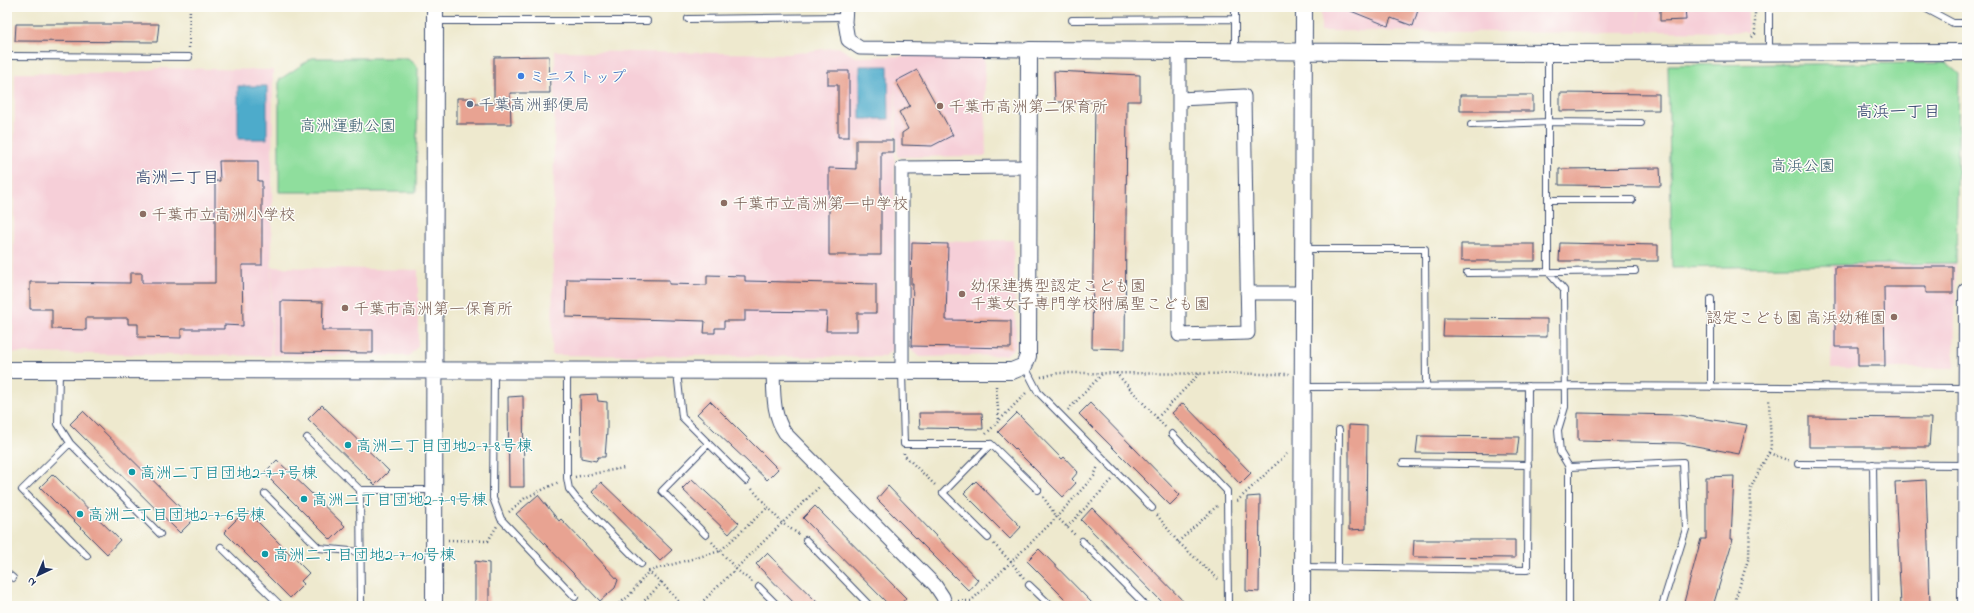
<svg xmlns="http://www.w3.org/2000/svg" width="1974" height="613" font-family="'Indie Flower','Klee One',sans-serif">
<rect width="100%" height="100%" fill="#fdfcf7"/>
<filter id="ink" filterUnits="userSpaceOnUse"><feTurbulence type="fractalNoise" baseFrequency=".025" numOctaves="2"/><feDisplacementMap in="SourceGraphic" scale="8" xChannelSelector="R" yChannelSelector="G"/><feConvolveMatrix kernelMatrix="1 2 1 2 8 2 1 2 1" color-interpolation-filters="sRGB"/></filter>
<filter id="wash" filterUnits="userSpaceOnUse"><feTurbulence type="fractalNoise" baseFrequency=".012" numOctaves="4" result="noise"/><feDisplacementMap in="SourceGraphic" scale="16" xChannelSelector="R" yChannelSelector="G"/><feGaussianBlur stdDeviation="0.9" result="paint"/><feColorMatrix in="noise" values="0 0 0 0 0 0 0 0 0 0 0 0 0 0 0 0 0 1.4 0 .05"/><feComposite in="paint" operator="in"/></filter>
<g filter="url(#wash)">
<rect width="100%" height="100%" fill="#eee9ce"/>
<!-- built -->
<path fill="#f6cfd8" d="M1321 7H1638V28L1639 7H1748V32L1638 31V33L1321 31Z
M838 47 855 57 984 55 986 156 897 157 895 76 894 349 883 357 552 355 555 51 789 54Z
M159 68 273 70 271 356 13 353 15 73 124 74Z
M7 160H10V289H7Z
M1013 240 1016 346 1006 355 919 357 910 349 908 242Z
M1956 263 1954 368H1831L1833 265Z
M272 267 418 270V346L409 356 272 355Z"/>
<!-- green -->
<path fill="#8fde9d" stroke="#55867e" d="M312 58H408L418 67 416 192H279V80Z
M1946 63 1959 74 1956 263 1672 268 1668 65Z"/>
<!-- water -->
<path fill="#4dabcb" stroke="#346d94" d="M860 66H888L889 119H860Z
M238 86H267V139H238Z"/>
<g id="blocks">
<!-- building -->
<path fill="#e8a392" d="M1341 7H1419L1413 26 1391 18 1388 26Z
M1660 7H1685L1686 20 1660 21Z
M16 24H159L157 42 15 41Z
M549 56 550 93H510L511 124H457V98H473V104H494V57Z
M917 70 953 135 932 146 902 145V133L908 129 899 112 910 106 896 81Z
M828 71H849V137H838V85H828Z
M1054 71 1140 75V101H1127L1125 349 1092 348 1095 102H1055Z
M1560 93 1659 94V110L1560 111Z
M1460 95H1533V111H1460Z
M856 140H893V152H881V255H829V168L856 169Z
M219 161H258V181H262V265H242L243 326 224 325V329H181V338L138 337V324H128V318H86V330L52 329V309H30V282L130 283V273H142V283H215V181H220Z
M1660 168 1661 186 1559 185V169Z
M912 243 948 244 946 320 1011 321V348L911 346 913 284H911Z
M1560 243 1658 245V261H1559Z
M1461 244H1535V261H1461Z
M1835 267H1953V293H1926V287H1884L1885 366H1858V347H1835Z
M707 275 745 276V281L876 284V313H857V331H826L827 312 745 311V321H724V328H715V333H704L705 321 566 317 567 279 669 280V284L707 285Z
M281 301 323 302 322 330H373V353L281 352Z
M1444 318 1547 319V337L1443 336Z
M597 394 598 401 607 402V431L605 457H598L596 461 581 458 580 395Z
M523 396 524 487H509L508 397Z
M710 401 778 469 767 480 697 414Z
M1090 403 1180 495 1170 505 1079 414Z
M1183 403 1251 473 1240 484 1172 413Z
M322 405 389 471 375 485 308 419Z
M83 411 193 520 180 533 70 424Z
M919 413H982L983 429 920 428Z
M1017 413 1062 459 1064 457 1078 472 1072 479 1076 483 1063 497 998 432Z
M1578 413 1679 415 1747 425 1739 454 1680 443 1578 441Z
M1809 417 1931 418 1929 447H1809Z
M1349 425 1367 426 1366 529 1349 530Z
M1418 436 1519 437 1517 454 1416 453Z
M277 460 345 526 331 540 264 473Z
M53 474 120 540 107 554 40 487Z
M1734 476 1731 539H1733L1713 606H1683L1701 539H1706V477Z
M692 479 739 523 729 534 682 489Z
M1926 480 1930 606H1901L1895 482Z
M976 481 1021 527 1010 539 964 493Z
M601 482 672 550 660 561 592 492Z
M888 486 978 580 969 591 877 499Z
M538 495 559 521 561 519 583 542 618 580 615 588 600 601 516 514Z
M1260 496 1259 592 1246 591 1247 497Z
M815 506 906 598 899 606H890L803 518Z
M1092 508 1188 606H1166L1081 520Z
M248 512 309 573 301 581 304 584 290 598 224 532 238 518 240 520Z
M1414 540H1515V558L1413 557Z
M1039 549 1095 606H1072L1027 561Z
M767 553 821 606H797L756 564Z
M475 561 489 563V606H475Z"/>
</g>
</g>
<g filter="url(#ink)">
<use href="#blocks" fill-opacity="0" stroke="#3b4b6f" stroke-width="1"/>
<g fill="none" stroke-linecap="round" stroke-linejoin="round">
<defs>
<path id="service" d="M1235 7V51
M1769 7V51
M1923 7 1953 23H1967
M688 19 845 17
M1072 20 1235 19
M435 21H647
M1548 54V272L1564 290 1565 407 1558 430 1560 452 1569 467V606
M7 56 189 57
M1471 125 1548 122 1641 123
M1548 200H1632
M1305 249H1425L1426 387
M1467 273 1635 271
M1711 299V387
M1025 367 1038 392 1152 508
M567 371V478L569 489 576 498 641 564
M59 372 58 424 70 443 160 534
M494 372 493 498 501 519 575 597
M677 372 682 417 746 481
M902 372 904 444H991L1038 490
M1304 387 1565 386 1966 388
M1172 434 1227 491 1228 606
M307 438 360 490 361 606
M70 443 22 490 87 556
M1403 463 1528 465
M1798 464 1966 465
M1873 464 1875 606
M1569 467 1683 462 1686 529 1662 606
M360 490H433
M265 494 319 548 361 552
M706 535 662 491 708 444
M988 538 943 493 991 444
M806 540 870 606
M1082 541 1146 606
M221 547 281 606
M1338 566 1339 430
M1302 567 1527 570 1528 386
M7 573 13 578
M1029 585 1051 606
M759 587 778 606"/>
<path id="minor" d="M846 7 845 22 848 40 860 48 1029 50
M1179 50V335L1248 333 1244 96 1179 99
M1247 293H1304
M773 371C774 393 772 413 785 433L935 585 943 597 946 606
M902 371V168L1029 167"/>
<path id="tertiary" d="M7 370 1012 371 1024 366 1028 356 1029 50 1548 53 1967 52
M434 606 435 7
M1302 606 1304 7
M1966 606 1967 291"/>
</defs>
<!-- service casing -->
<use href="#service" stroke="#3b4b6f" stroke-width="8"/>
<!-- minor casing -->
<use href="#minor" stroke="#3b4b6f" stroke-width="15"/>
<!-- tertiary casing -->
<use href="#tertiary" stroke="#3b4b6f" stroke-width="18"/>
<!-- path -->
<path stroke="#3b4b6f" stroke-width="2.5" stroke-dasharray="1 3" stroke-linecap="butt" d="M1752 37 1755 34V7
M189 48 190 7
M1116 373 1166 428
M1041 377 1059 373 1289 374
M996 386 999 420
M1068 410 1103 373
M1157 418 1199 374
M986 434 1027 392
M904 453V455L937 487
M1769 453 1790 461
M575 477 624 468
M752 489 782 523 800 535
M1043 497 1057 517 1076 536
M1237 501 1287 454
M509 512 525 498 559 482
M1157 515 1178 542 1218 579
M1067 527 1112 480
M448 540 488 541 497 526
M712 542 736 569 752 582
M1178 542 1217 506
M994 544 1011 562 1024 578
M648 571 662 583
M958 601H971L1053 521 1094 476 1098 466
M616 606 628 597 649 571 720 551 768 507
M639 606 662 583 683 606
M698 606 820 486
M1733 606 1749 557 1751 487 1771 448 1769 400"/>
<!-- service -->
<use href="#service" stroke="#fff" stroke-width="6"/>
<!-- minor -->
<use href="#minor" stroke="#fff" stroke-width="13"/>
<!-- tertiary -->
<use href="#tertiary" stroke="#fff" stroke-width="16"/>
</g>
</g>
<!-- markers -->
<circle fill="#3f7fe0" stroke="#fdfcf7" stroke-width="1.5" cx="521" cy="76" r="4"/>
<circle fill="#5c6f8a" stroke="#fdfcf7" stroke-width="1.5" cx="470" cy="104" r="4"/>
<g fill="#8d6e63" stroke="#fdfcf7" stroke-width="1.5">
<circle cx="940" cy="106" r="4"/>
<circle cx="724" cy="203" r="4"/>
<circle cx="143" cy="214" r="4"/>
<circle cx="962" cy="294" r="4"/>
<circle cx="345" cy="308" r="4"/>
<circle cx="1894" cy="317" r="4"/>
</g>
<g fill="#0f9aa8" stroke="#fdfcf7" stroke-width="1.5">
<circle cx="348" cy="445" r="4"/>
<circle cx="132" cy="472" r="4"/>
<circle cx="304" cy="499" r="4"/>
<circle cx="80" cy="514" r="4"/>
<circle cx="265" cy="554" r="4"/>
</g>
<g text-anchor="middle" stroke-width="3" stroke-linejoin="round" paint-order="stroke">
<!-- shop labels -->
<g font-size="16" fill="#366cbe" stroke="#fdfcf7" text-anchor="start">
<text x="529" y="82">ミニストップ</text>
</g>
<!-- service labels -->
<g font-size="16" fill="#4e5e75" stroke="#fdfcf7" text-anchor="start">
<text x="478" y="110">千葉高洲郵便局</text>
</g>
<!-- education labels -->
<g font-size="16" fill="#785e54" stroke="#fdfcf7" text-anchor="start">
<text x="948" y="112">千葉市高洲第二保育所</text>
<text x="732" y="209">千葉市立高洲第一中学校</text>
<text x="151" y="220">千葉市立高洲小学校</text>
<text x="970" y="291">幼保連携型認定こども園<tspan x="970" dy="18">千葉女子専門学校附属聖こども園</tspan></text>
<text x="353" y="314">千葉市高洲第一保育所</text>
<text x="1886" y="323" text-anchor="end">認定こども園 高浜幼稚園</text>
</g>
<!-- park labels -->
<g font-size="16" fill="#385b6e" stroke="#fdfcf7">
<text x="348" y="131">高洲運動公園</text>
<text x="1803" y="171">高浜公園</text>
</g>
<!-- culture labels -->
<g font-size="16" fill="#0d838f" stroke="#fdfcf7" text-anchor="start">
<text x="356" y="451">高洲二丁目団地2-7-8号棟</text>
<text x="140" y="478">高洲二丁目団地2-7-7号棟</text>
<text x="312" y="505">高洲二丁目団地2-7-9号棟</text>
<text x="88" y="520">高洲二丁目団地2-7-6号棟</text>
<text x="273" y="560">高洲二丁目団地2-7-10号棟</text>
</g>
<!-- neighbourhood labels -->
<g font-size="17" fill="#1b2f5e" stroke="#fdfcf7">
<text x="1898" y="117">高浜一丁目</text>
<text x="177" y="183">高洲二丁目</text>
</g>
</g>
<!-- margin -->
<rect width="1974" height="613" fill="none" stroke="#fdfcf7" stroke-width="24"/>
<!-- north arrow -->
<g transform="translate(38 575) rotate(224)" stroke="#fdfcf7" stroke-width="3" paint-order="stroke">
<path d="M0-3L7 15L0 10L-7 15Z" fill="#1b2f5e"/>
<text y="-6" font-size="11" font-weight="bold" text-anchor="middle" fill="#1b2f5e">N</text>
</g>
</svg>
